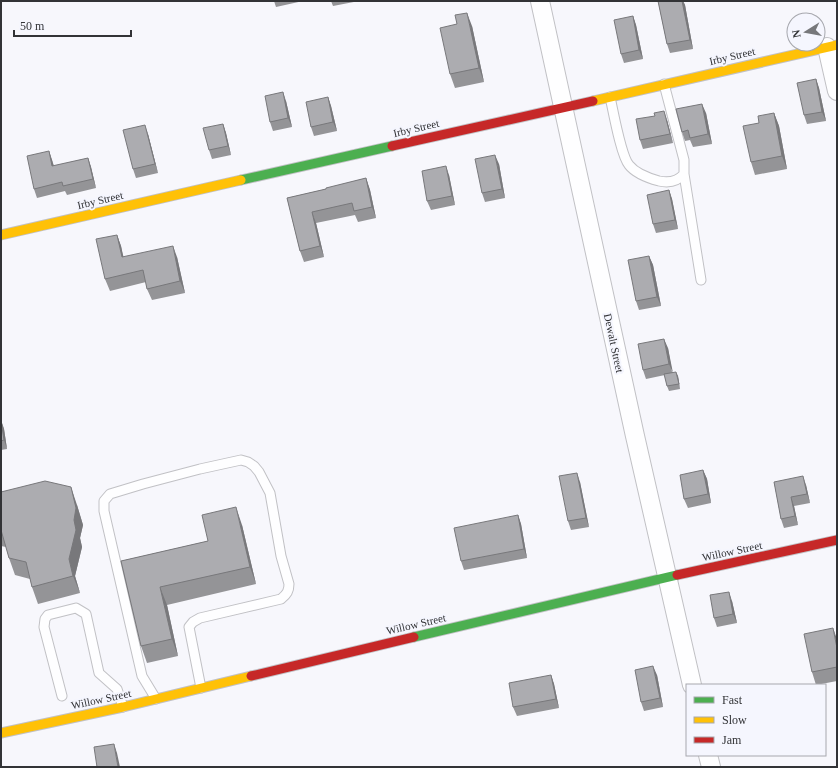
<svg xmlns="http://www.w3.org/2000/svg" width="838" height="768" font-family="'Times New Roman',serif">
<rect width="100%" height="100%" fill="#f7f7fc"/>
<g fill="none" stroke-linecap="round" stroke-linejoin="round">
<defs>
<path id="lane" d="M610 97C613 110 621 156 629 165 636 174 648 178 659 181 668 183 677 182 684 174V160L664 84
M684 174 701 280
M62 696 44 627 45 619 48 615 76 608 86 614 99 673 117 689 123 707
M156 699 142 676 104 511V501L110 494 143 484 200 469 241 460 248 462 254 466 259 472 270 493 281 556 289 584C289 591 287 594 281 599L200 618 193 622 189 627 201 688"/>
<path id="street" d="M540 1 635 436 692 685
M827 47 837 91
M708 755 711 767"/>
<path id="fast" d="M241 180 392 146
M414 637 677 575"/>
<path id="slow" d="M593 101 837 45
M1 235 241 180
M1 733 123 707 251 676"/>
<path id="jam" d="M392 146 593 101
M677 575 837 540
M251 676 414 637"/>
</defs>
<!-- lane casing -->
<use href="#lane" stroke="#c1c1c5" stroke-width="11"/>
<!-- street casing -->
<use href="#street" stroke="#c1c1c5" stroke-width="20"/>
<!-- fast casing -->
<use href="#fast" stroke="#c1c1c5" stroke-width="11"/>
<!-- slow casing -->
<use href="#slow" stroke="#c1c1c5" stroke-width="11"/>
<!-- jam casing -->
<use href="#jam" stroke="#c1c1c5" stroke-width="11"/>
<!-- lane -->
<use href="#lane" stroke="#fefeff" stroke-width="9"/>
<!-- street -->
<use href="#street" stroke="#fefeff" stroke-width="18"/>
<!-- fast -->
<use href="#fast" stroke="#4caf50" stroke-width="9"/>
<!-- slow -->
<use href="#slow" stroke="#ffc107" stroke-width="9"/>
<!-- jam -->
<use href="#jam" stroke="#c62828" stroke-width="9"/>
</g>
<!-- wall -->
<path fill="#949497" d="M274 1H303L276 7Z
M331 1H359L333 6Z
M658 1H683L685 5 693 49 670 53 667 44Z
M633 16 636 25 643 59 624 63 621 54Z
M472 26 484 82 455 88 450 74Z
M816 79 819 88 826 121 807 124 804 115Z
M328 97 331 106 337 131 314 136 311 127Z
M286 101 292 127 273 131 270 122Z
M706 113 712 144 693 147 690 140 685 141 682 132Z
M774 113 779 126 787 169 755 175 751 162Z
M667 120 673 143 643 149 640 140Z
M223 124 226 133 231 155 212 159 209 150Z
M148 134 158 173 136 178 133 169Z
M49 151 54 166 88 158 91 167 96 188 67 195 65 191 37 198 34 189Z
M499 164 505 198 485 202 482 193Z
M449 175 455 205 431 210 427 201Z
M366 178 370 190 376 218 358 222 355 215 316 223 324 257 304 262 300 251 287 198 326 189Z
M669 190 672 199 678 229 656 233 653 224Z
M117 235 121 246 123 257H177L185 293 152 300 147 289 146 282 110 291 105 279Z
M649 256 653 265 661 306 639 310 636 301Z
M668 348 672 372 678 376 680 389 669 391 667 386 665 375 646 379 643 370Z
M1 420 4 429 7 449 1 450Z
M703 470 707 479 711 503 688 508 684 499Z
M580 482 589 527 571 530 568 521Z
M774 482 806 485 810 503 794 506 798 525 784 528 781 519Z
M1 492 77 505 83 525 80 538 82 547 75 576 80 593 38 604 32 587 30 579 15 575 9 558 6 547 1 546Z
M518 515 521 524 527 558 464 570 461 561Z
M242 525 256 584 167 605 178 656 147 663 141 646 121 561 208 541Z
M732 601 737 623 717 627 714 618Z
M837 639V681L816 685 812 672Z
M551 675 554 684 559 708 517 716 513 707Z
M657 675 663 707 644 711 641 702Z"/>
<!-- shaded-wall -->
<path fill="#78787b" d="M682 1H683L685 5 693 49 690 40Z
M467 13 472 26 484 82 479 68Z
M633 16 636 25 643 59 639 50Z
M816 79 819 88 826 121 822 112Z
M283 92 286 101 292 127 288 118Z
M328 97 331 106 337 131 333 122Z
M702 104 706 113 712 144 708 134Z
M664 111 667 120 673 143 670 134Z
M774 113 779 126 787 169 782 156Z
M223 124 226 133 231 155 228 146Z
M145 125 148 134 158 173 155 164Z
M49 151 52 160 56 175 52 166Z
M495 155 499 164 505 198 502 189Z
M88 158 91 167 96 188 93 179Z
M446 166 449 175 455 205 452 196Z
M366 178 370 190 376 218 372 207Z
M669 190 672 199 678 229 675 220Z
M312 212 316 223 324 257 320 246Z
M117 235 121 246 126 268 122 257Z
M173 246 177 257 185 293 180 281Z
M649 256 653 265 661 306 657 297Z
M664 339 668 348 673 373 669 364Z
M676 372 678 376 680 389 679 384Z
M1 420 4 429 7 449 4 440Z
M703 470 707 479 711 503 708 494Z
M577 473 580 482 589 527 586 518Z
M803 476 806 485 810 503 807 494Z
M71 487 77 505 83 525 80 538 82 547 75 576 80 593 73 576 69 559 74 520Z
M791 497 794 506 798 525 795 516Z
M236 507 242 525 256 584 250 567Z
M518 515 521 524 527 558 524 549Z
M160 587 167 605 178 656 172 639Z
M729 592 732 601 737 623 733 614Z
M833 628 837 639V648Z
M653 666 657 675 663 707 660 698Z
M551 675 554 684 559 708 556 699Z
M114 744 117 753 120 767H118Z"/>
<!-- building -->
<path fill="#acacb0" stroke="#78787b" d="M658 1H682L690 40 667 44Z
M467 13 479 68 450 74 440 28 457 24 455 15Z
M633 16 639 50 621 54 614 20Z
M816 79 822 112 804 115 797 83Z
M283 92 288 118 270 122 265 96Z
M328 97 333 122 311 127 306 102Z
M702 104 708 134 690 138 688 130 682 132 676 109Z
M664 111 670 134 640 140 636 119 655 116 654 113Z
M774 113 782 156 751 162 743 126 759 123 758 116Z
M223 124 228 146 209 150 203 128Z
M145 125 155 164 133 169 123 130Z
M49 151 52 166 88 158 93 179 63 186 62 182 34 189 27 156Z
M495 155 502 189 482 193 475 159Z
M446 166 452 196 427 201 422 171Z
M366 178 372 207 354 211 352 203 312 212 320 246 300 251 287 198 326 189V188Z
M669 190 675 220 653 224 647 195Z
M117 235 122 257 173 246 180 281 147 289 143 270 105 279 96 239Z
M649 256 657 297 636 301 628 260Z
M664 339 669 364 643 370 638 344Z
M676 372 679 384 667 386 664 374Z
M1 421 4 440 1 441Z
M703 470 708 494 684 499 680 475Z
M577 473 586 518 568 521 559 476Z
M803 476 807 494 791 497 795 516 781 519 774 482Z
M45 481 71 487 76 508 74 520 76 530 69 559 73 576 32 587 26 562 9 558 1 530V492Z
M236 507 250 567 160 587 172 639 141 646 121 561 208 541 202 515Z
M518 515 524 549 461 561 454 528Z
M729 592 733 614 714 618 710 595Z
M833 628 837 648V667L812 672 804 634Z
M653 666 660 698 641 702 635 670Z
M551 675 556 699 513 707 509 683Z
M114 744 118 767H97L94 747Z"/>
<g text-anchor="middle" stroke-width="4" stroke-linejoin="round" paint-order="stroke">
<!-- street labels -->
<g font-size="11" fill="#323336" stroke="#f5f6fe">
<text transform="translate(732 56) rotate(-13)" y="4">Irby Street</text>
<text transform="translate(416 128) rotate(-13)" y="4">Irby Street</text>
<text transform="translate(100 200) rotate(-13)" y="4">Irby Street</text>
<text transform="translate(614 343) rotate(78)" y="4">Dewalt Street</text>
<text transform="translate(732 551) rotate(-12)" y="4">Willow Street</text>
<text transform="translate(416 624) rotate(-13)" y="4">Willow Street</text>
<text transform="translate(101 699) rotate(-12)" y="4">Willow Street</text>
</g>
</g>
<!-- border -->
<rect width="838" height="768" fill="none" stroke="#323336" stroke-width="4"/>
<!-- legend -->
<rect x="686" y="684" width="140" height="72" fill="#f5f6fe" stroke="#a7a8ae"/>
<rect x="694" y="697" width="20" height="6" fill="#4caf50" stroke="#a7a8ae"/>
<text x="722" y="704" font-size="12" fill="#323336">Fast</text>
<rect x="694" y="717" width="20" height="6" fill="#ffc107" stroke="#a7a8ae"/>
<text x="722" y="724" font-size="12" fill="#323336">Slow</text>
<rect x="694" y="737" width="20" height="6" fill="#c62828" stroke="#a7a8ae"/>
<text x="722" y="744" font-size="12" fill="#323336">Jam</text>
<!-- north arrow -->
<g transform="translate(806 32) rotate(259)"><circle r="19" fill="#f5f6fe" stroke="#a7a8ae"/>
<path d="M0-3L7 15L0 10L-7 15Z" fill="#77787b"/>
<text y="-6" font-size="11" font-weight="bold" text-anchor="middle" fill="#323336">N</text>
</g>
<!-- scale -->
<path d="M14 30v6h117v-6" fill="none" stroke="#323336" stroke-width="2"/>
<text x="20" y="30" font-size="12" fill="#323336" stroke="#f5f6fe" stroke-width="3" paint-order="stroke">50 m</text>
</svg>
